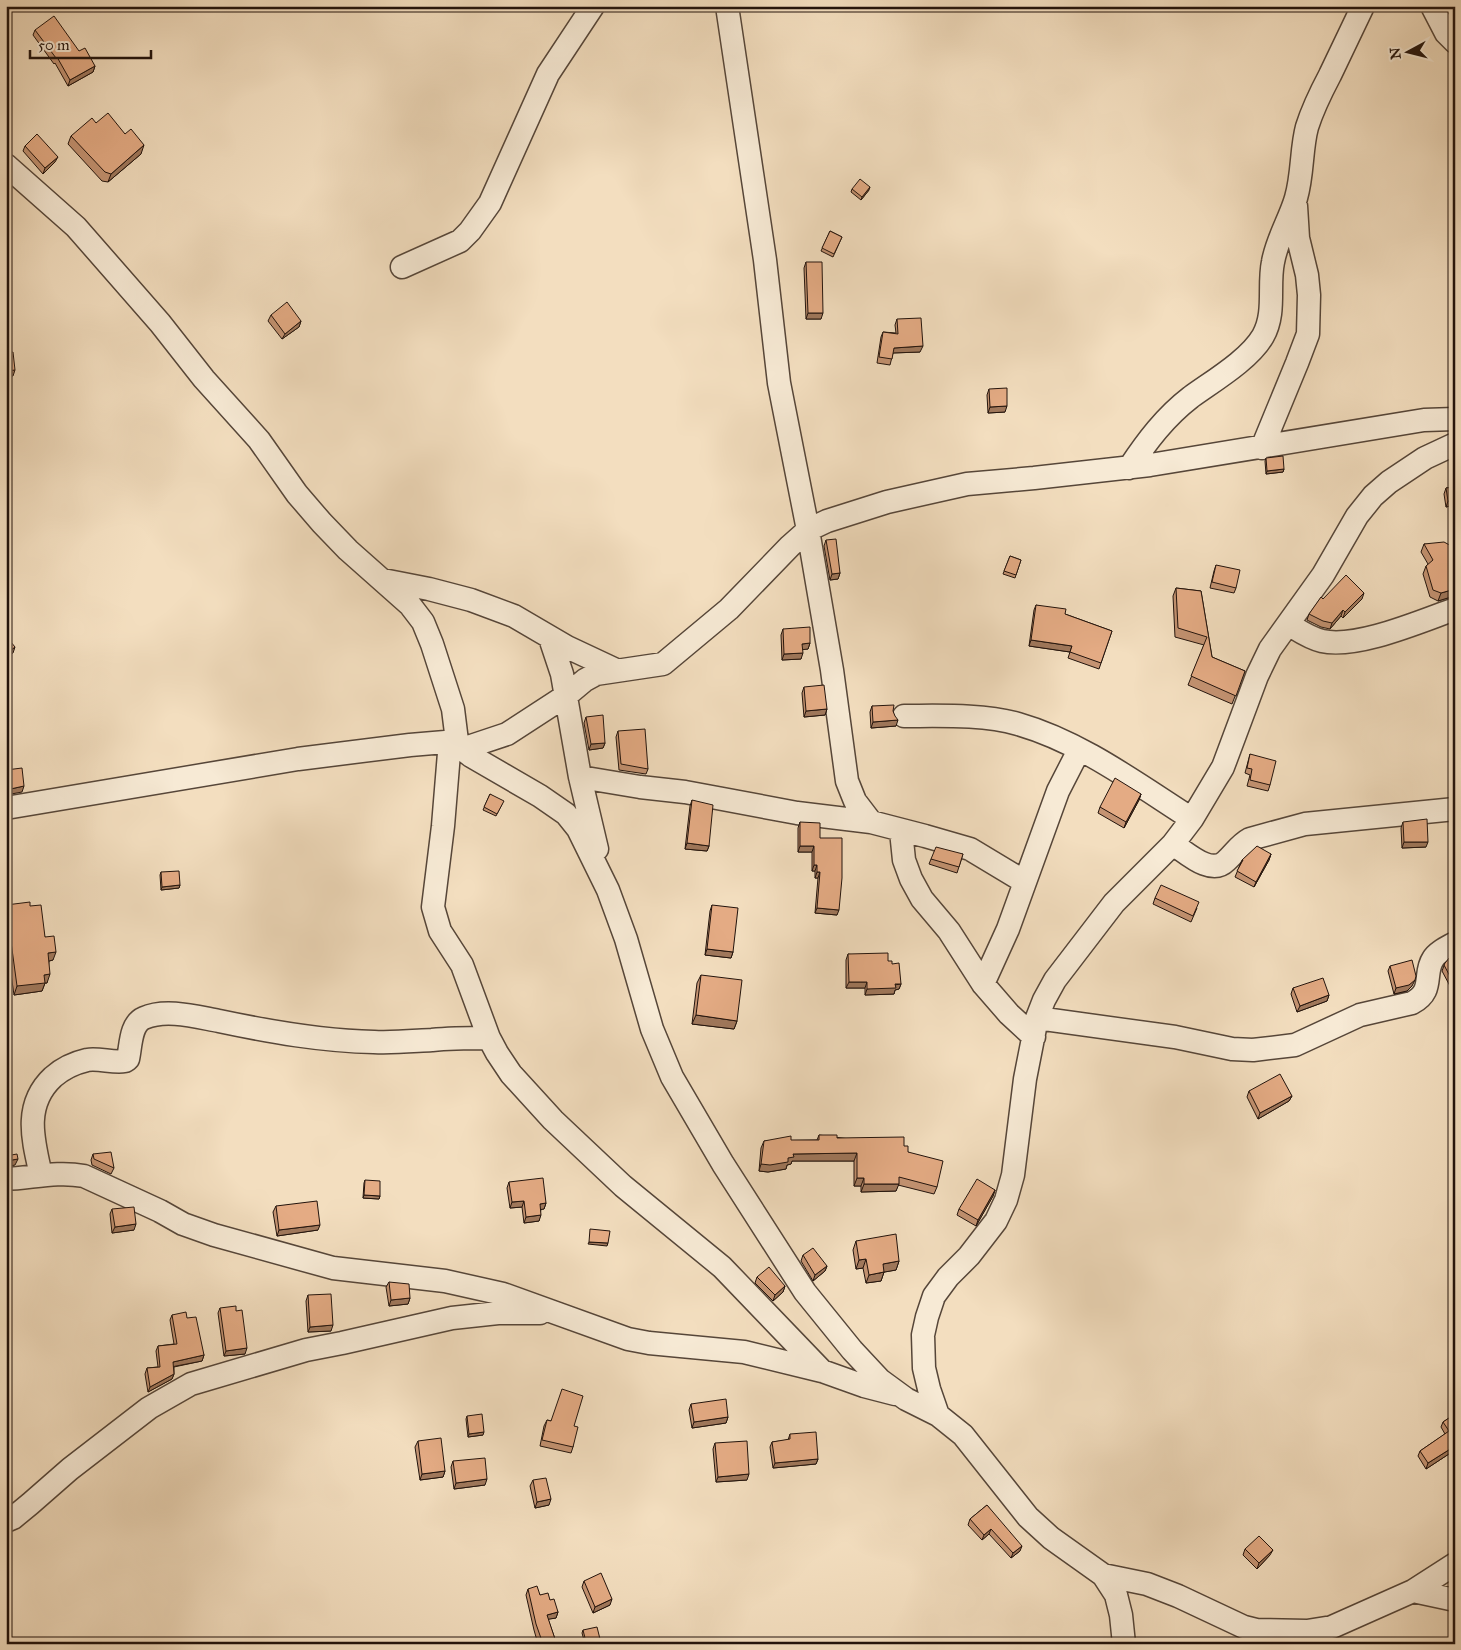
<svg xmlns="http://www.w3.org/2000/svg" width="1461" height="1650" font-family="'IM FELL Great Primer',serif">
<rect width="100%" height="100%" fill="#f3debf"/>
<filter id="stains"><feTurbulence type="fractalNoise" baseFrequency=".004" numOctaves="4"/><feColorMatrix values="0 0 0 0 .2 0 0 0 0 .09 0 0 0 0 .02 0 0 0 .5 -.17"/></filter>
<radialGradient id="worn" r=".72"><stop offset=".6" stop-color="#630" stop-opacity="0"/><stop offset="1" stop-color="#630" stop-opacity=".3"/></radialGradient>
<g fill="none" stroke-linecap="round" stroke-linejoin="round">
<defs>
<path id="minor" d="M727 6 765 260 779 383 808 530 832 670 847 781 855 801 871 822 925 836 970 849 1025 882
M1432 6 1446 33 1455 42
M6 165 76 227 160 323 204 379 259 440 297 494 322 523 348 550 410 605 423 622 432 644 453 709 457 741 462 749 471 756 540 796 566 814 578 829 608 890 626 939 652 1029 672 1077 723 1164 805 1292 852 1350 880 1380 906 1399 938 1415 963 1435 1028 1517 1051 1538 1103 1575 1116 1595 1121 1615 1124 1644
M402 267 460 241 470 231 490 203 548 74 593 6
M1262 448 1297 363 1308 334 1309 295 1307 275 1298 238 1296 206
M1129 468C1147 441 1165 417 1191 397 1213 381 1249 360 1263 336 1276 313 1268 286 1273 262 1277 239 1290 219 1296 198 1303 174 1301 149 1307 127 1313 108 1321 92 1330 75 1341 52 1352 29 1363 6
M383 580 429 589 471 600 514 616 567 647 616 670
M1288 624C1298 630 1309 638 1322 641 1357 649 1421 621 1455 609
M550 638 562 674 580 777 597 849
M904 716C939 716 984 714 1018 724 1081 742 1137 784 1192 819
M450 741 443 826 433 907 440 931 462 965 489 1038 497 1053 511 1074 553 1120 623 1186 722 1267 822 1371
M462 749 507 734 567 695 585 680 596 674 663 664 729 609 790 546 808 530 827 521 887 502 967 484 1034 478 1150 465 1424 420 1455 419
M580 777 640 787 685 792 797 813 871 822
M6 808 298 759 410 745 457 741
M901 831 904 860 911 879 922 899 949 931 983 984 1009 1014 1034 1037
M1173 844C1187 853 1211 876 1226 861 1235 853 1239 845 1250 839L1305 824 1455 809
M983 984 1008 929 1058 791 1079 750
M1037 1018 1175 1037 1232 1049 1253 1050 1295 1045 1360 1015 1412 1003C1435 991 1423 974 1433 959 1437 952 1448 947 1455 943
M41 1175C33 1140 23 1105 53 1077 62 1069 74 1063 87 1060 99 1058 113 1063 125 1061L128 1059C131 1046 130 1024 144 1018 166 1008 197 1017 219 1021 271 1032 322 1041 374 1042 393 1043 413 1041 432 1040 451 1038 470 1038 489 1038
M6 1179C32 1178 57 1171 84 1176L160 1211 183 1224 214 1235 333 1268 445 1281 503 1294 628 1339 649 1343 744 1352 822 1371 864 1386 895 1394
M938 1415 929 1389 924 1368 923 1335 927 1317 934 1296 948 1277 969 1256 996 1221 1006 1200 1013 1175 1025 1079 1037 1018 1044 1000 1055 980 1114 903 1173 844 1192 819 1223 767 1257 676 1270 649 1323 575 1357 516 1373 496 1389 482 1425 458 1455 444
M6 1521 13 1518 30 1504 70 1469 149 1408 191 1384 306 1350 342 1343 452 1318 498 1313H540
M1103 1575 1147 1584 1178 1596 1244 1627 1256 1630 1307 1631 1332 1627 1413 1591 1455 1564
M1413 1591 1455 1600"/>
</defs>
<!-- minor casing -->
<use href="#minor" stroke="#564639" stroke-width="25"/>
<!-- minor -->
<use href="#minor" stroke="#f7ead5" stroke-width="22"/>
</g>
<!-- wall -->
<path fill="#c49372" stroke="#22130c" d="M35 30 95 66 93 72 68 86 55 63 54 64 33 35Z
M96 123 125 134 141 154 108 182 102 181 68 144 71 136Z
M25 146 55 162 43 174 23 151Z
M852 189 869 190 861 200 851 192Z
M830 231 842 237 833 257 821 251Z
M806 262 821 319H806L804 268Z
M271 315 301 321 299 327 282 339 268 321Z
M897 319 920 352 893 353 890 365 877 363 881 337 883 332 896 333 895 325Z
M989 389 1005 412 988 413 987 395Z
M1266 458 1284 469 1283 472 1266 474 1265 461Z
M1455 487V509H1450V506L1446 507 1444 494 1446 488Z
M826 540 840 573 838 579 830 580 824 546Z
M1424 544 1455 548V596L1451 597 1438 601 1430 597 1423 574 1426 566 1428 564 1421 552Z
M1010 556 1021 560 1015 578 1003 574Z
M1216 565 1236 588 1234 593 1210 588 1214 571Z
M1176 588 1201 591 1212 657 1245 671 1232 704 1188 685 1204 645 1175 637 1173 596Z
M1323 599H1362L1343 618 1341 616 1330 629 1321 627 1307 620 1309 614Z
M1036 605 1065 614 1112 631 1099 669 1068 658 1070 652 1029 646 1034 610Z
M783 629 810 643 808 649H802L801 659 782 660 781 635Z
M804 687 827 709 825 715 804 717 802 693Z
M872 706 893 711 896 726 871 728 870 712Z
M586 717 605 743 603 748 589 750 584 723Z
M618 731 648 769 646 774 619 770 616 737Z
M1250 754 1270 785 1268 791 1247 786 1250 775 1245 773Z
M490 794 502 804 496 816 483 810Z
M1141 794 1139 800 1124 828 1098 813 1100 807Z
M692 800 709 846 707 851 685 849 690 806Z
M800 822 820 838 837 915 815 913 818 878H815V871H812V852H798V828Z
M1403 822 1426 847 1402 848 1401 828Z
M963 854 957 873 929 864 931 859Z
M1271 854 1269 860 1254 887 1235 877 1242 860Z
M161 872 180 885 179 888 161 890 160 875Z
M1155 898 1197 908 1191 922 1153 904Z
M6 905 30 906 45 937 53 960 49 961 47 983H45L42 991 14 995 6 939Z
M712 905 733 952 731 958 705 955 710 911Z
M848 954 888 961 892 964 901 984 899 989 895 990 894 994 865 995V988H846V960Z
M1445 963 1455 983 1450 986 1442 971Z
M1390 966 1412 986 1407 991 1394 994 1388 971Z
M701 975 737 1021 734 1029 692 1024 697 983Z
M1293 988 1329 995 1327 1001 1297 1012 1291 994Z
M1249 1091 1292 1096 1289 1101 1258 1119 1247 1097Z
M819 1135 904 1146 908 1152 937 1187 934 1194 898 1185 896 1191 861 1192V1186H854V1161H792L791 1164 787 1165 786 1169 768 1172 759 1171 761 1148 764 1141 817 1140Z
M93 1154 114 1168 111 1174 92 1165 91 1160Z
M365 1180 380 1196 379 1199 363 1198 364 1183Z
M509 1182 546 1203 544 1209H541L539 1221 524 1223 522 1207 510 1208 507 1188Z
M995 1190 993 1196 976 1226 957 1215 959 1209Z
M276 1206 318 1230 277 1236 273 1212Z
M112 1209 134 1230 112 1233 110 1214Z
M856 1241 899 1261 896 1270 884 1272 881 1281 866 1283 863 1268 856 1269 853 1250Z
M803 1255 827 1266 825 1271 813 1281 801 1261Z
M757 1277 785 1286 783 1292 773 1301 755 1283Z
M389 1282 410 1298 408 1304 389 1306 386 1287Z
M308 1295 331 1331 308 1332 306 1301Z
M220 1308 245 1354 224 1356 218 1313Z
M172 1315 187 1318 204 1355 202 1361 174 1367V1374L172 1379 148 1392 145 1374 147 1368 158 1367 156 1351 158 1346 174 1344 170 1320Z
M691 1404 728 1417 726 1423 692 1428 689 1410Z
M1455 1414V1450L1426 1469 1418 1456 1420 1451 1445 1434 1441 1427 1443 1422Z
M467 1416 483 1435 468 1437 466 1419Z
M547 1420 574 1426 573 1447 571 1453 540 1446 544 1426Z
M790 1434 818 1459 816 1464 773 1468 770 1447 772 1442 788 1440Z
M418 1441 445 1471 443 1477 420 1480 415 1447Z
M715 1443 747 1480 716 1482 713 1449Z
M453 1461 485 1485 454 1489 451 1467Z
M533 1480 549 1505 535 1508 530 1486Z
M987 1505 1020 1551 1011 1558 989 1534 982 1540 968 1525 970 1519Z
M1245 1549 1270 1555 1257 1569 1243 1555Z
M584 1581 610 1605 593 1613 582 1587Z
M528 1589 550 1600 558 1612 556 1618 548 1619 556 1642 555 1644H538L534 1630 526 1595Z
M583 1630 599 1642 591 1644H585L582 1633Z"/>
<!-- shaded-wall -->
<path fill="#a0785c" stroke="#22130c" d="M95 66 93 72 68 86 70 80Z
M144 145 141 154 108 182 111 174Z
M58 157 55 162 43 174 45 168Z
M870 187 869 190 861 200 862 197Z
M808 313H823L821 319H806Z
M301 321 299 327 282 339 285 334Z
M923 346 920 352 891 353 894 348Z
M15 370 13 376 6 377V371Z
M1007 406 1005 412 988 413 990 407Z
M1284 469 1283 472 1266 474 1267 471Z
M1448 501H1452L1450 506 1446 507Z
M1455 503V509H1450L1453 504Z
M840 573 838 579 830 580 832 574Z
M1455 589V596L1451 597 1438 601 1441 593Z
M1364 593 1362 599 1343 618 1345 612Z
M1343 610 1341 616 1330 629 1332 623Z
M1031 640 1072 646 1070 652 1029 646Z
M810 643 808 649 800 650 802 644Z
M15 647 13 653 6 658V654Z
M803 653 801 659 782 660 784 654Z
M827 709 825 715 804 717 806 711Z
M898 720 896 726 871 728 873 722Z
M605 743 603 748 589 750 591 744Z
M24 786 22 792 6 795V790Z
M1141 794 1139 800 1124 828 1126 822Z
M1404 842H1428L1426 847 1402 848Z
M687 843 709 846 707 851 685 849Z
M800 846H814L812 852H798Z
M1271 854 1269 860 1254 887 1256 882Z
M814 865H817L815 871H812Z
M817 872H820L818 878H815Z
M180 885 179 888 161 890 162 887Z
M817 908 839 910 837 915 815 913Z
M707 949 733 952 731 958 705 955Z
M56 952 53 960 45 962 48 953Z
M50 974 47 983H45L42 991 14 995 17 986 44 975Z
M1455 978V983L1450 986 1452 980Z
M1415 980 1412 986 1407 991 1394 994 1396 988Z
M849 982H867L865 988H846Z
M901 984 899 989 895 990 894 994 865 995 867 989Z
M1329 995 1327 1001 1297 1012 1300 1006Z
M696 1015 737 1021 734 1029 692 1024Z
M1292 1096 1289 1101 1258 1119 1260 1113Z
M857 1153 854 1161H792L791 1164 787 1165 786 1169 768 1172 759 1171 761 1164 788 1158 793 1154Z
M18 1159 15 1165 6 1167V1161Z
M857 1178H864L861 1186H854Z
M864 1184H899L896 1191 861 1192Z
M995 1190 993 1196 976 1226 978 1220Z
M364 1195 380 1196 379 1199 363 1198Z
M524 1201 522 1207 510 1208 512 1202Z
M546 1203 544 1209 538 1210 540 1204Z
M541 1215 539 1221 524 1223 526 1217Z
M136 1224 134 1230 112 1233 115 1227Z
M320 1225 318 1230 277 1236 279 1230Z
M589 1242 608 1243 607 1246 588 1244Z
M866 1259 863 1268 856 1269 859 1260Z
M899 1261 896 1270 879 1273 883 1264Z
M827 1266 825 1271 813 1281 815 1275Z
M884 1272 881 1281 866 1283 869 1275Z
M785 1286 783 1292 773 1301 775 1295Z
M410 1298 408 1304 389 1306 391 1300Z
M333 1325 331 1331 308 1332 310 1327Z
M247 1348 245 1354 224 1356 226 1351Z
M204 1355 202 1361 171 1367 173 1362Z
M174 1374 172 1379 148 1392 150 1387Z
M728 1417 726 1423 692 1428 694 1422Z
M484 1432 483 1435 468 1437 469 1434Z
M1455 1446V1450L1426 1469 1428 1463Z
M818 1459 816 1464 773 1468 775 1463Z
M445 1471 443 1477 420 1480 422 1474Z
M749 1474 747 1480 716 1482 718 1477Z
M487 1479 485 1485 454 1489 456 1483Z
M551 1499 549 1505 535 1508 537 1502Z
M991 1529 989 1534 982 1540 984 1535Z
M1022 1546 1020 1551 1011 1558 1013 1553Z
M1273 1550 1270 1555 1257 1569 1259 1563Z
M612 1599 610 1605 593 1613 595 1607Z
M558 1612 556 1618 544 1620 547 1615Z
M600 1639 599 1642 591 1644H585L586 1642Z"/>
<!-- building -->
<path fill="#e4ab84" stroke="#22130c" d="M54 16 79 51 85 48 95 66 70 80 57 57 56 58 35 30Z
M108 113 125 134 131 129 144 145 111 174 105 172 71 136 92 118 96 123Z
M37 134 58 157 45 168 25 146Z
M860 179 870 187 862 197 852 189Z
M830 231 842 237 834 254 822 248Z
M806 262H822L823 313H808Z
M287 302 301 321 285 334 271 315Z
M921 318 923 346 894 348 892 359 879 357 883 332 898 334 897 319Z
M13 352 15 370 6 371V353Z
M1007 388V406L990 407 989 389Z
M1283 456 1284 469 1267 471 1266 458Z
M1455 487V503L1453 504 1452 501H1448L1446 488Z
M836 539 840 573 832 574 826 540Z
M1444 542 1455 548V589L1441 593 1433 590 1426 566 1433 560 1424 544Z
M1010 556 1021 560 1016 575 1004 571Z
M1216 565 1240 570 1236 588 1212 582Z
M1346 575 1364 593 1345 612 1343 610 1332 623 1323 621 1309 614 1321 597 1323 599Z
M1176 588 1201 591 1212 657 1245 671 1236 696 1191 676 1207 637 1178 628Z
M1036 605 1066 609 1065 614 1112 631 1101 663 1070 652 1072 646 1031 640Z
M810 627V643L802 644 803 653 784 654 783 629Z
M6 636 15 647 6 654Z
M824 685 827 709 806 711 804 687Z
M894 705 893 711 895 716 898 720 873 722 872 706Z
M603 715 605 743 591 744 586 717Z
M645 729 648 769 621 764 618 731Z
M1250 754 1276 761 1270 785 1250 780 1252 769 1247 768Z
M22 768 24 786 6 790V770Z
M1115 778 1141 794 1126 822 1100 807Z
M490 794 504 801 497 814 484 807Z
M692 800 713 805 709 846 687 843Z
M1427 819 1428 842H1404L1403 822Z
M800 822 820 823V838H842V878L839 910 817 908 820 872H817V865H814V846H800Z
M1257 846 1271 854 1256 882 1237 871 1243 860H1242Z
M936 847 963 854 959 867 931 859Z
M179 871 180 885 162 887 161 872Z
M1161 885 1199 902 1193 916 1155 898Z
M30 902V906L41 905 45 937 54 936 56 952 48 953 50 974 44 975 45 983 17 986 6 905Z
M712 905 738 908 733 952 707 949Z
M888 953V961H892V964L899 963 901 984H895L896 988 867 989V982H849L848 954Z
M1455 954V978L1452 980 1444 965 1445 963 1450 957Z
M1412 960 1416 976 1415 980 1409 985 1396 988 1390 966Z
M701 975 742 980 737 1021 696 1015Z
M1323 978 1329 995 1300 1006 1293 988Z
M1280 1074 1292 1096 1260 1113 1249 1091Z
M819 1135H837V1138L904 1137V1146H908V1152L943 1161 937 1187 899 1177V1184H864V1178H857V1153L793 1154 794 1157 788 1158V1162L770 1165 761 1164 764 1141 791 1136V1140H819Z
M111 1152 114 1168 94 1159 93 1154Z
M17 1154 18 1159 6 1161V1156Z
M543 1178 546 1203 540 1204 541 1215 526 1217 524 1201 512 1202 509 1182Z
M977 1179 995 1190 978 1220 959 1209Z
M365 1180 380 1181V1196L364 1195Z
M317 1201 320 1225 279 1230 276 1206Z
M134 1207 136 1224 115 1227 112 1209Z
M590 1229 610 1231 608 1243 589 1242Z
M896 1234 899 1261 883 1264 884 1272 869 1275 866 1259 859 1260 856 1241Z
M813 1248 827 1266 815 1275 803 1255Z
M769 1267 785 1286 775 1295 757 1277Z
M389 1282 409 1284 410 1298 391 1300Z
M331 1294 333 1325 310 1327 308 1295Z
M236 1306V1311L242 1310 247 1348 226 1351 220 1308Z
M186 1312 187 1318 196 1317 204 1355 173 1362 174 1374 150 1387 147 1368 160 1367 158 1346 177 1344 172 1315Z
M562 1389 583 1396 574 1426 578 1427 573 1447 542 1440 547 1420 551 1421Z
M726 1399 728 1417 694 1422 691 1404Z
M482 1414 484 1432 469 1434 467 1416Z
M1455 1414V1446L1428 1463 1420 1451 1449 1431 1443 1422Z
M816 1432 818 1459 775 1463 772 1442 790 1439V1434Z
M441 1438 445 1471 422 1474 418 1441Z
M747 1441 749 1474 718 1477 715 1443Z
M485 1458 487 1479 456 1483 453 1461Z
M546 1478 551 1499 537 1502 533 1480Z
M987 1505 1022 1546 1013 1553 991 1529 984 1535 970 1519Z
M1259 1536 1273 1550 1259 1563 1245 1549Z
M601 1573 612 1599 595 1607 584 1581Z
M537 1586 540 1595 548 1593 550 1600 554 1599 558 1612 547 1615 556 1642 551 1644H543L536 1624 528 1589Z
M597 1627 600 1639 586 1642 583 1630Z"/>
<!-- margin -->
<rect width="1461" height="1650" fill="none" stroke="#f3debf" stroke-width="25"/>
<rect x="8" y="8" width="1446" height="1635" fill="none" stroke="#22130c" stroke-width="2.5"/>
<rect x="12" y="12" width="1436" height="1625" fill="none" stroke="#22130c"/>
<!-- north arrow -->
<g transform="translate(1408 52) rotate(263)" stroke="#f7ead5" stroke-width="4" paint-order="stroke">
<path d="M0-4L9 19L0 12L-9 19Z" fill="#22130c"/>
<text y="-8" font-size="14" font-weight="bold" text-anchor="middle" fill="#22130c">N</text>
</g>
<!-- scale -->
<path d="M30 50v8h121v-8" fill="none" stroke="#22130c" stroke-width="2.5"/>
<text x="38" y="50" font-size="15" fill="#22130c" stroke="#f7ead5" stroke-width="4" paint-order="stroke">50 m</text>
<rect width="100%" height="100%" filter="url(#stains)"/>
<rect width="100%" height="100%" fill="url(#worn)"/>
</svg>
